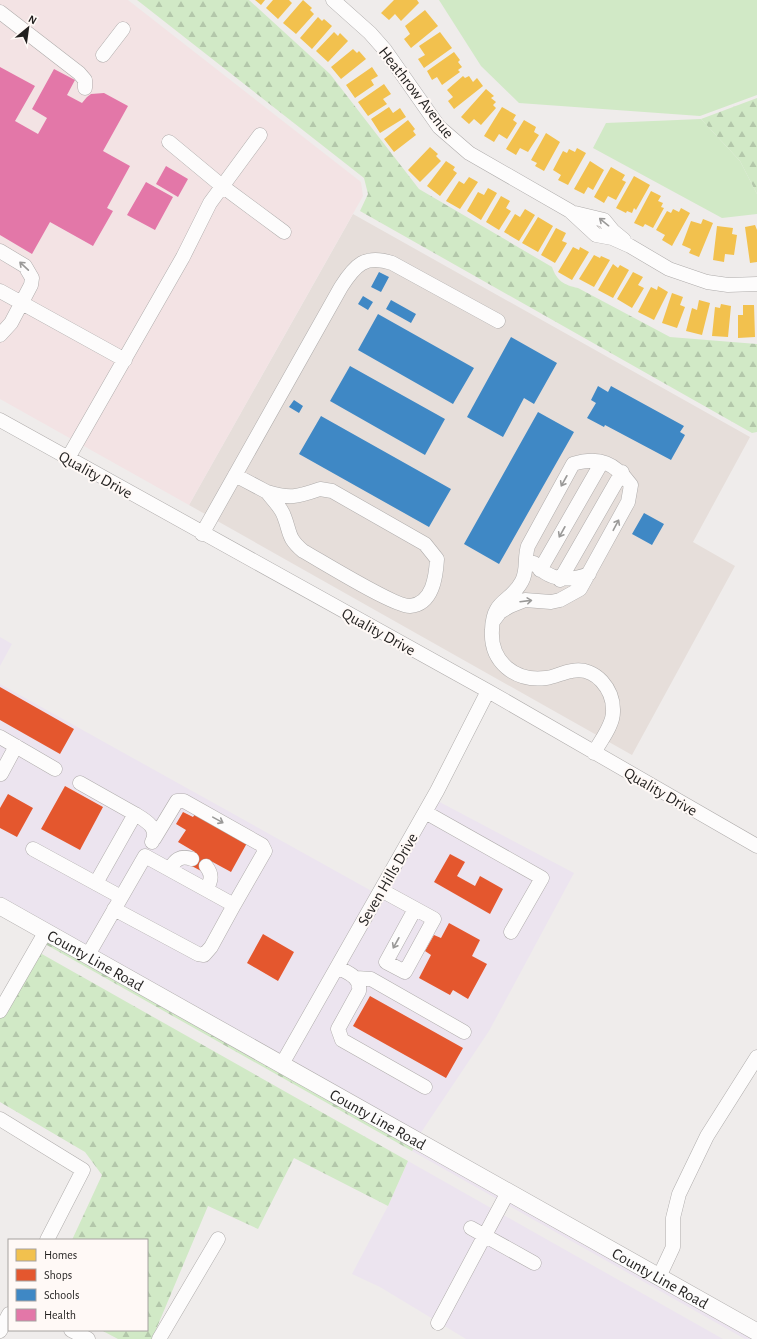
<svg xmlns="http://www.w3.org/2000/svg" width="757" height="1339" font-family="'Alegreya Sans',sans-serif">
<defs>
<pattern id="forest-firs" width="22" height="20" patternUnits="userSpaceOnUse"><rect width="22" height="20" fill="#d1e9c6"/><path d="M5 1l3.5 6h-7zM16 11l3.5 6h-7z" fill="#b3c7aa"/></pattern>
</defs>
<rect width="100%" height="100%" fill="#efeceb"/>
<!-- commercial -->
<path fill="#ece4ef" d="M0 637 12 644 0 666Z
M0 684 377 894 432 798 574 873 489 1031 420 1134 0 899Z
M415 1146 757 1339H745L412 1151Z
M408 1161 723 1339H466L380 1287 352 1274 388 1206Z"/>
<!-- built -->
<path fill="#e6deda" d="M353 214 750 437 693 542 735 566 632 755 189 505Z"/>
<!-- medical -->
<path fill="#f3e3e4" d="M0 0H128L361 182 363 196 189 505 0 399Z"/>
<!-- green -->
<path fill="#d1e9c6" d="M439 0H757V95L700 116 519 103 481 66Z
M701 119 740 161 757 194V214L722 218 593 148 606 123Z"/>
<!-- forest -->
<path fill="url(#forest-firs)" d="M137 0H249L330 74 419 189 552 267C557 281 564 285 578 288L670 337 757 344V432L752 433 360 211 368 194 364 178Z
M757 98V194L740 161 701 119Z
M40 935 415 1146 412 1151 38 940Z
M33 949 408 1161 388 1206 294 1158 258 1229 208 1206 152 1339H118L101 1330H147V1240H72L102 1175 85 1152 0 1102V1010Z"/>
<!-- homes -->
<path fill="#f2c14e" d="M255 0H265L261 5Z
M273 0H289L292 3 278 19 266 8Z
M303 0 312 8 310 10 314 14 296 34 283 23Z
M394 0H417L419 3 401 21 395 14 389 20 381 13Z
M425 10 438 26 411 48 404 39 410 34 405 26Z
M318 17 322 21 324 19 332 26 312 49 300 38Z
M334 32 338 36 340 33 348 41 328 62 316 51Z
M440 32 452 48 424 68 418 59 425 55 419 46Z
M353 49 357 53 359 51 366 59 341 79 331 67Z
M454 52 460 60 458 62 462 67 458 70 460 72 442 85 437 77 432 80 427 71Z
M372 67 378 76 371 80 374 85 355 98 346 85Z
M463 76 465 78 469 76 473 82 477 78 483 86 454 109 448 101 453 97 447 90Z
M384 84 391 94 383 99 387 104 368 116 358 102Z
M486 89 494 96 491 98 496 102 493 105 496 108 481 125 474 119 469 124 461 117Z
M389 107 393 113 400 108 406 117 380 133 371 119Z
M502 107 516 115 513 120 517 123 507 139 499 134 494 142 484 136Z
M408 120 415 129 413 131 416 135 394 152 384 139Z
M524 120 536 127 534 132 539 135 528 152 520 148 516 155 506 149Z
M546 133 560 142 544 171 535 166 537 163 531 160Z
M430 147 438 154 436 156 441 161 420 182 408 170Z
M577 148 586 153 568 185 558 180 561 175 553 170 563 151 567 153 569 149 575 152Z
M446 161 455 167 453 170 457 173 440 196 427 186Z
M590 161 604 170 593 190 588 187 584 194 574 189Z
M611 167 625 175 622 180 626 182 616 200 608 196 604 203 594 197Z
M634 176 650 185 636 210 634 208 632 213 627 211 626 213 616 208Z
M469 177 478 182 460 209 446 201 459 181 464 184Z
M488 188 497 193 481 220 467 211 478 192 484 195Z
M651 191 661 196 658 201 663 203 661 207 664 208 653 228 645 224 643 227 634 223Z
M501 196 510 201 506 208 511 211 499 230 486 222Z
M681 208 690 213 672 246 662 240 665 235 656 230 667 211 671 213 673 209 679 212Z
M525 209 535 215 519 241 504 232 515 214 520 217Z
M538 217 553 226 538 252 522 243Z
M703 219 713 223 699 257 689 253 691 249 682 245 691 221 701 224Z
M755 225 757 230V262L750 263 745 227Z
M717 226 733 228 732 234 737 235 734 255 725 254 724 262 713 260Z
M556 228 566 233 562 241 567 243 555 263 541 255Z
M573 247 579 250 580 247 589 252 572 280 558 272Z
M594 255 600 258 601 256 610 260 594 287 579 279Z
M613 264 618 268 620 265 629 270 613 298 598 290Z
M633 272 643 277 638 285 644 288 632 308 617 299Z
M658 286 668 292 654 320 638 312 651 287 657 290Z
M672 293 683 297 680 305 685 307 677 328 662 323Z
M699 300 710 303 702 335 686 331 692 308 697 310Z
M721 304 731 306 728 337 712 336 715 307 720 308Z
M743 305H754L755 337 738 338V315H743Z"/>
<!-- shops -->
<path fill="#e4572e" d="M0 687 74 729 60 754 0 720Z
M65 786 103 807 80 850 41 829Z
M8 794 33 808 17 837 0 828V808Z
M183 812 193 817 195 814 247 843 231 872 209 860 203 872 188 864 195 852 178 842 186 830 176 824Z
M450 854 465 862 457 876 475 886 480 876 503 889 490 914 434 882Z
M449 923 480 940 472 956 487 964 468 999 453 990 450 995 419 978 431 955 425 951 434 935 441 938Z
M263 934 294 952 278 981 247 963Z
M370 996 463 1048 446 1078 353 1026Z"/>
<!-- schools -->
<path fill="#3f88c5" d="M379 272 389 277 381 292 371 287Z
M363 296 373 302 368 310 358 304Z
M391 300 416 314 411 323 386 309Z
M378 314 474 368 453 404 358 350Z
M511 337 557 363 534 404 524 398 503 437 467 417Z
M350 366 445 419 425 455 330 401Z
M598 386 608 392 611 386 684 426 680 432 685 435 671 460 605 425 604 427 587 418 596 403 591 400Z
M294 400 303 406 299 413 289 407Z
M538 412 574 432 499 564 464 544Z
M321 416 451 489 429 527 299 454Z
M644 513 664 524 652 545 632 534Z"/>
<!-- health -->
<path fill="#e377a8" d="M0 67 35 86 15 121 38 134 47 118 32 109 54 69 75 80 67 95 82 103 87 97 91 94 104 93 128 106 103 151 130 166 107 208 113 211 93 246 50 222 32 254 0 235Z
M166 166 188 179 178 197 156 184Z
M146 182 173 197 155 230 127 215Z"/>
<g fill="none" stroke-linecap="round" stroke-linejoin="round">
<defs>
<path id="minor" d="M333 0 370 33 385 50 439 127 469 153 570 211 596 235 612 238 630 246 669 269 707 282 728 285 757 284
M0 12 79 73 85 80V88
M103 55 123 29
M169 142 222 186 284 232
M575 213 604 220 613 231 624 240
M0 251 25 266 32 278 31 285 11 323 0 335
M0 291 125 360
M0 420 488 691 757 846
M68 458 183 257 210 203 260 135
M235 475 267 492
M320 489 332 491 425 544 437 559C436 576 433 604 410 606 395 607 321 561 303 551 287 537 291 534 284 516 281 507 272 499 267 492 290 499 297 497 320 489Z
M202 534 341 287C355 265 365 254 392 263L498 321
M534 563C550 581 568 582 589 574
M540 570 602 462
M560 580 622 472
M494 620 500 612 510 606 525 600 551 602 560 600 580 589 628 502 631 485C615 463 600 456 573 464L528 546C524 558 528 570 522 581 510 604 493 598 492 630 490 662 515 682 546 678 555 677 563 672 572 671 596 666 614 690 613 712 613 726 600 741 594 753
M0 737 55 769
M1 774 16 746
M80 783 135 814
M425 812 542 878 511 932
M154 839 177 801H184L262 845 265 851 234 905
M33 849 121 897
M206 866C213 875 211 880 207 889
M170 869C175 860 180 855 192 859
M96 883 135 814C145 820 160 828 152 842
M381 890 434 919 405 972 386 962 415 909
M88 955 145 856 234 905 211 947 204 955 198 954 114 909
M337 967C348 973 361 977 359 991L338 1029 342 1040 425 1087
M356 978 371 979 464 1032
M0 1011 46 931
M282 1064 437 791 488 691
M0 1119 83 1170 47 1240
M471 1228 534 1263
M659 1277 673 1247V1218L679 1194 707 1136 757 1057
M438 1323 508 1192
M71 1330 88 1339
M0 1331 9 1314
M159 1339 218 1239"/>
<g id="major">
<path id="s1" d="M0 906 757 1332"/>
</g>
</defs>
<!-- minor casing -->
<use href="#minor" stroke="#afacab" stroke-width="15"/>
<!-- major casing -->
<use href="#major" stroke="#afacab" stroke-width="18"/>
<!-- minor -->
<use href="#minor" stroke="#fdfcfc" stroke-width="14"/>
<!-- major -->
<use href="#major" stroke="#fdfcfc" stroke-width="17"/>
</g>
<!-- one-way arrows -->
<defs><path id="oneway-shaft" d="M-6 0H5M1.5-3L5.5 0L1.5 3" fill="none" stroke-width="1.6" stroke-linecap="round" stroke-linejoin="round"/></defs>
<g stroke="#9a9998">
<use href="#oneway-shaft" transform="translate(604 222) rotate(-141)"/>
<use href="#oneway-shaft" transform="translate(24 266) rotate(-137)"/>
<use href="#oneway-shaft" transform="translate(564 481) rotate(119)"/>
<use href="#oneway-shaft" transform="translate(616 525) rotate(-62)"/>
<use href="#oneway-shaft" transform="translate(562 532) rotate(119)"/>
<use href="#oneway-shaft" transform="translate(526 601) rotate(-7)"/>
<use href="#oneway-shaft" transform="translate(218 820) rotate(29)"/>
<use href="#oneway-shaft" transform="translate(396 943) rotate(119)"/>
</g>
<g text-anchor="middle" stroke-width="4" stroke-linejoin="round" paint-order="stroke">
<!-- street labels -->
<g font-size="16" fill="#211f1e" stroke="#fff9f6">
<text transform="translate(417 92) rotate(52)" y="6">Heathrow Avenue</text>
<text transform="translate(96 474) rotate(29)" y="6">Quality Drive</text>
<text transform="translate(379 631) rotate(29)" y="6">Quality Drive</text>
<text transform="translate(661 791) rotate(30)" y="6">Quality Drive</text>
<text transform="translate(387 879) rotate(-60)" y="6">Seven Hills Drive</text>
<text dy="6" stroke="none"><textPath href="#s1" startOffset="110">County Line Road</textPath></text>
<text dy="6" stroke="none"><textPath href="#s1" startOffset="434">County Line Road</textPath></text>
<text dy="6" stroke="none"><textPath href="#s1" startOffset="758">County Line Road</textPath></text>
</g>
</g>
<!-- legend -->
<rect x="8" y="1239" width="140" height="92" fill="#fff9f6" stroke="#a6a2a0"/>
<rect x="16" y="1249" width="20" height="12" fill="#f2c14e" stroke="#a6a2a0"/>
<text x="44" y="1259" font-size="12" fill="#211f1e">Homes</text>
<rect x="16" y="1269" width="20" height="12" fill="#e4572e" stroke="#a6a2a0"/>
<text x="44" y="1279" font-size="12" fill="#211f1e">Shops</text>
<rect x="16" y="1289" width="20" height="12" fill="#3f88c5" stroke="#a6a2a0"/>
<text x="44" y="1299" font-size="12" fill="#211f1e">Schools</text>
<rect x="16" y="1309" width="20" height="12" fill="#e377a8" stroke="#a6a2a0"/>
<text x="44" y="1319" font-size="12" fill="#211f1e">Health</text>
<!-- north arrow -->
<g transform="translate(28 28) rotate(29)" stroke="#fff9f6" stroke-width="3" paint-order="stroke">
<path d="M0-3L7 15L0 10L-7 15Z" fill="#211f1e"/>
<text y="-6" font-size="11" font-weight="bold" text-anchor="middle" fill="#211f1e">N</text>
</g>
</svg>
